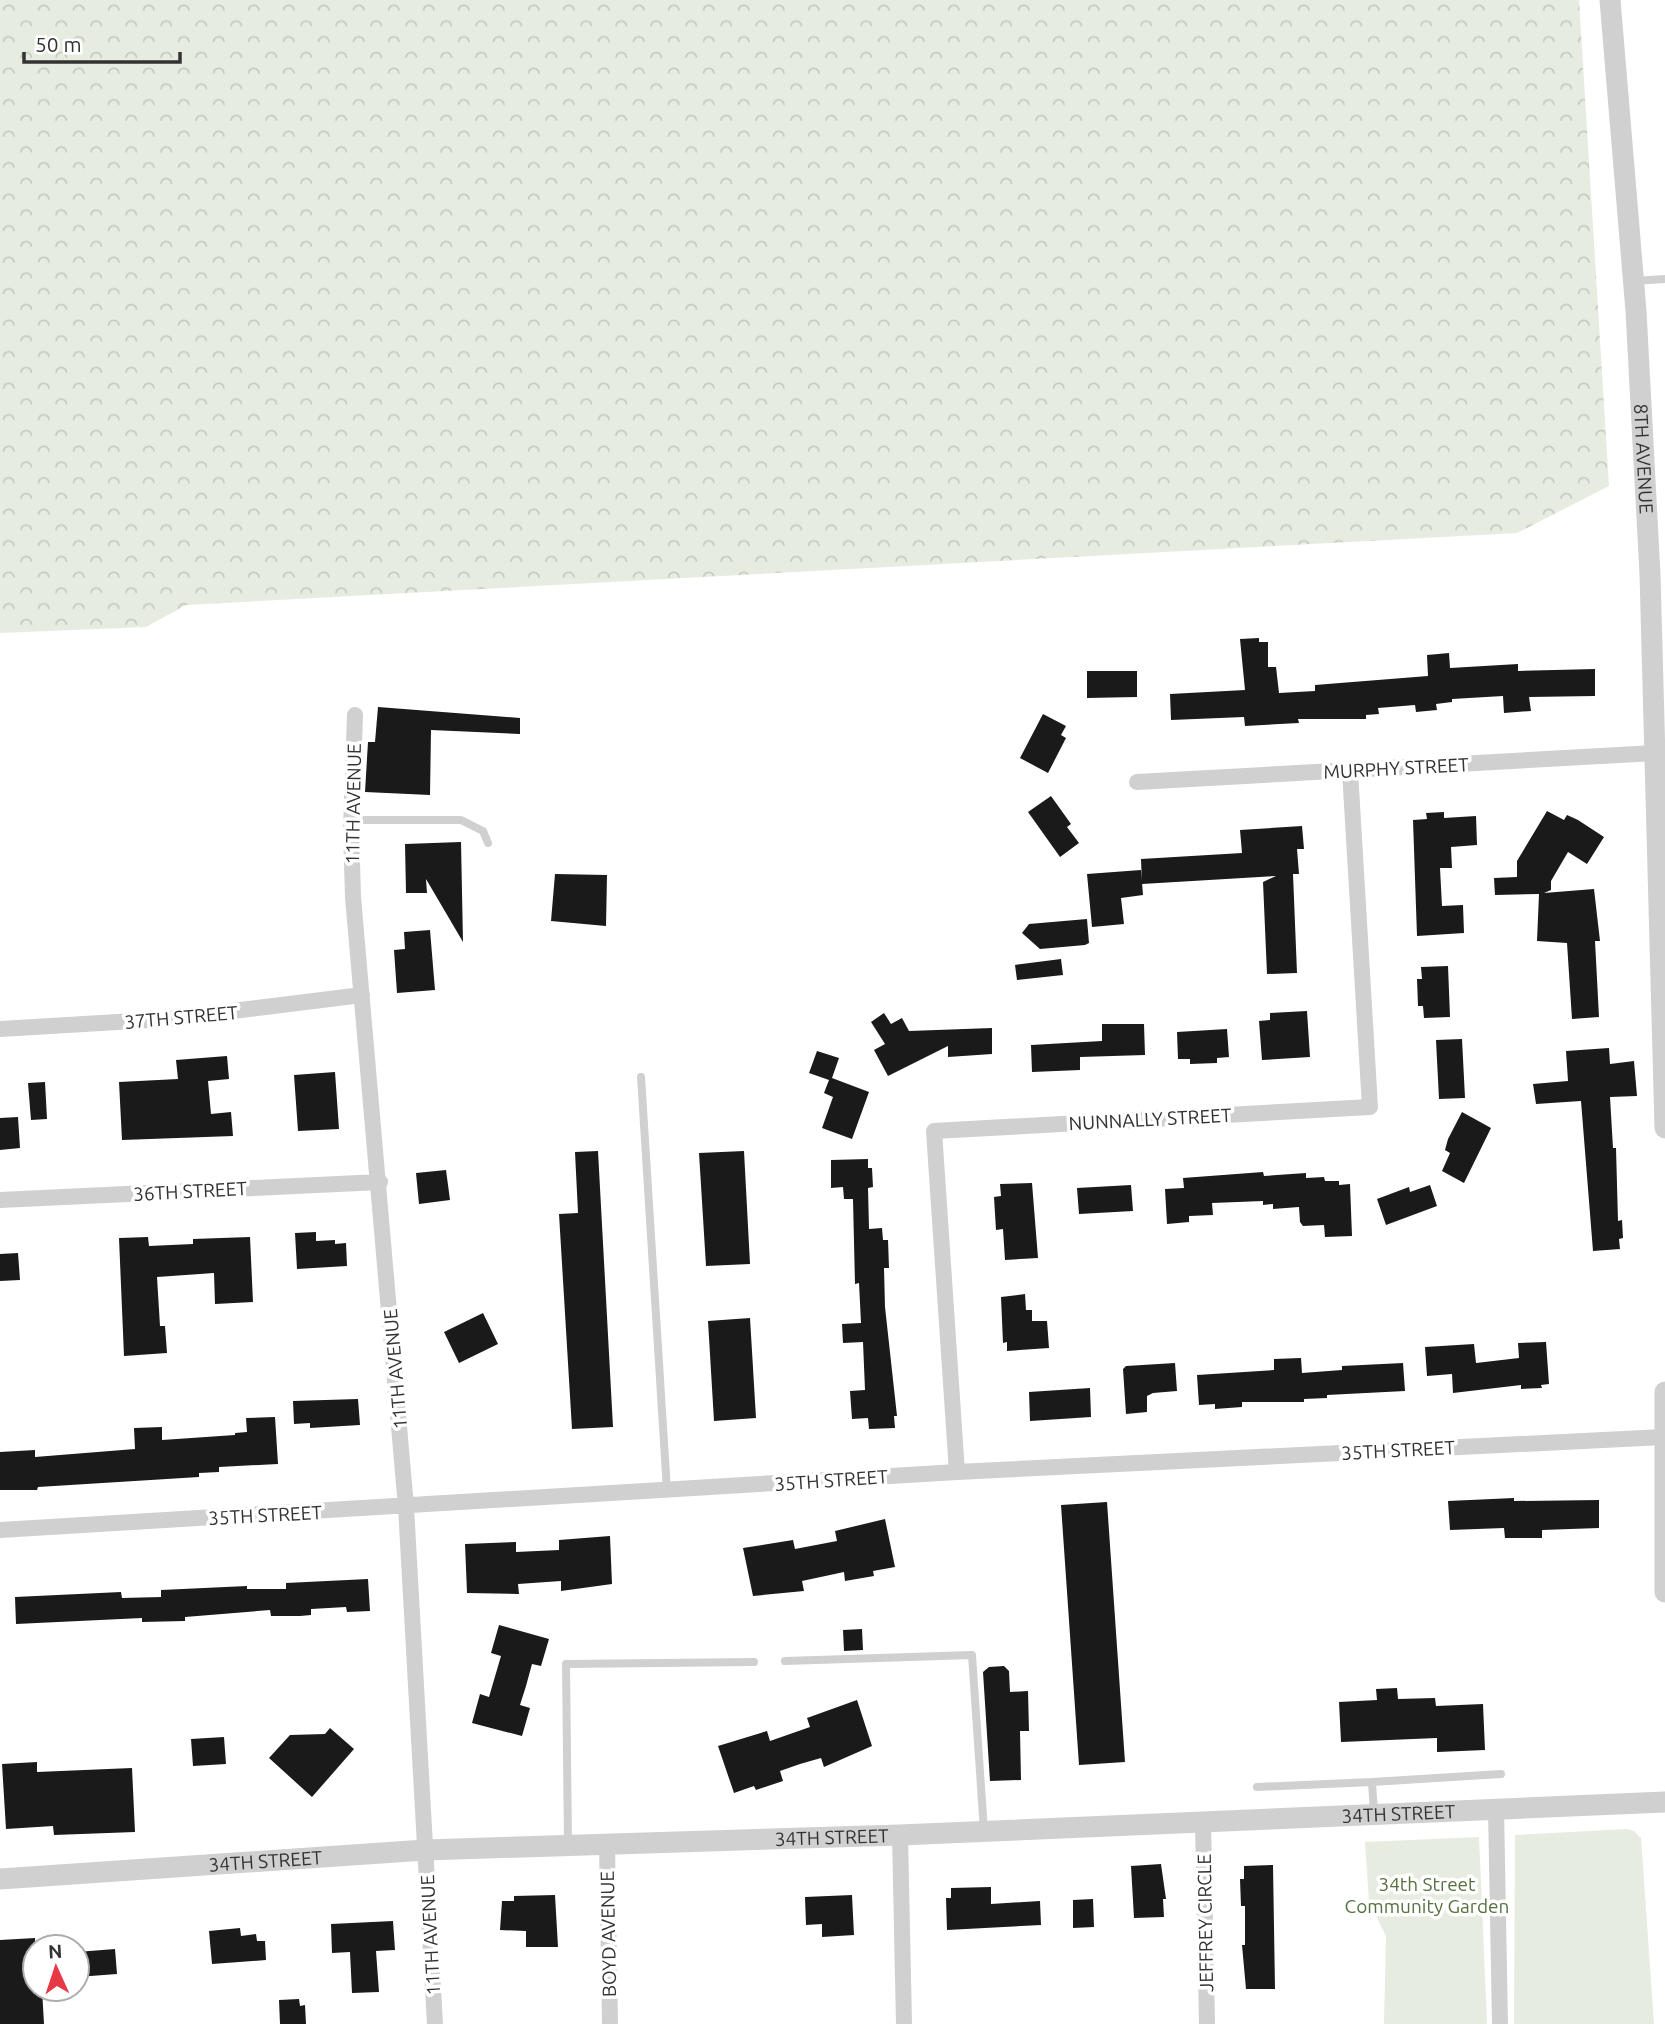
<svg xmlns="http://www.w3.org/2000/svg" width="1665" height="2024" font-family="Ubuntu,sans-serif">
<defs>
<pattern id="forest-crowns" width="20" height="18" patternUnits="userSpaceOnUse" patternTransform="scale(1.75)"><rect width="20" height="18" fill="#e6ecdf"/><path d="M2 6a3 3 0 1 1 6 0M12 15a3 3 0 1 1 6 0" fill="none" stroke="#c6cbc0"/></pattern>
</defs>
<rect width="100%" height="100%" fill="#fff"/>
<!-- forest -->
<path fill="url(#forest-crowns)" d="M0 0H1579L1609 486 1517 533 186 605 146 627 0 633Z"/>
<!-- green -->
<path fill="#e6ecdf" d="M1627 1829 1634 1831 1641 1838 1654 2024H1514L1515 1835Z
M1479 1837 1487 2024H1384L1386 1936 1369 1902 1365 1842Z"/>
<!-- building -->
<path fill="#1a1a1a" d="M1259 638V642H1268V667H1276L1279 693 1315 691V685L1428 676 1427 655 1449 653 1450 668 1518 664V671L1595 669V696L1529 697 1531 711 1504 713 1503 696 1452 699V702L1436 704 1437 710 1416 712 1415 705 1378 708 1379 714 1366 715V719H1298L1299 723 1245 726 1244 717 1171 720 1170 694 1245 690 1240 639Z
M1087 671H1137V697L1087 698Z
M378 707 520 718V734L431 730 430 795 365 792 368 742H375Z
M1043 714 1066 726 1061 735 1066 738 1048 773 1020 758Z
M1051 796 1071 824 1067 827 1079 843 1060 857 1028 812Z
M1547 811 1564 820 1567 815 1578 820 1604 837 1587 864 1568 852 1551 881V890L1544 893 1594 889 1600 941H1595L1599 1017 1572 1019 1567 943 1537 941 1539 894 1495 895 1494 878 1517 877V861Z
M1444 812V818L1476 816 1477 845 1451 847 1452 868H1440L1442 906 1463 905 1464 933 1417 936 1413 820 1427 819 1426 813Z
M1302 826 1304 849H1297L1299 874H1293L1297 973 1267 974 1263 882 1276 876 1142 884 1141 859 1242 853 1240 830Z
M461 842 463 942 426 879 427 893H406L405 844Z
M1141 870 1143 895 1121 898 1124 924 1092 927 1087 874Z
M555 874 607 875 606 926 551 921Z
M1087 919 1089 943 1085 945 1040 949 1022 933 1029 924Z
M430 930 435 990 397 993 394 950 405 949 404 932Z
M1061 959 1063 975 1017 980 1015 965Z
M1448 966 1450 1017 1424 1018 1423 1006H1418L1417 979H1422L1421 967Z
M1307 1011 1310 1057 1262 1060 1259 1021 1270 1020V1013Z
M884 1013 891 1024 902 1018 909 1031 992 1028V1054L948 1057V1046L888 1076 874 1050 885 1044 871 1022Z
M1102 1024H1144L1145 1055 1080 1057V1070L1032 1072 1031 1045 1102 1041Z
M1227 1029 1229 1057 1217 1058V1063L1190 1064V1059H1178L1177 1032Z
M1462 1039 1465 1098 1439 1099 1436 1040Z
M1609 1048 1610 1064 1634 1061 1637 1096 1610 1097 1613 1148H1616L1618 1221 1622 1220 1623 1238 1619 1239 1620 1249 1593 1251 1581 1101 1536 1104 1533 1084 1568 1081 1566 1051Z
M817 1051 839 1058 832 1078 869 1092 852 1139 822 1128 833 1097 824 1093 829 1080 809 1073Z
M227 1056 229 1079 208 1081 211 1114 231 1112 233 1136 122 1140 119 1082 178 1079 176 1060Z
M335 1072 339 1129 298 1131 294 1075Z
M45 1082 47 1119 31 1120 28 1083Z
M1462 1112 1491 1128 1464 1183 1442 1171 1450 1153 1445 1150 1448 1139Z
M18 1117 20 1148 0 1150V1118Z
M598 1151 613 1427 572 1429 559 1214 578 1213 575 1152Z
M744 1151 750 1264 706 1266 699 1153Z
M868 1159V1168H872L873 1187 868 1188 869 1229 882 1228 883 1240H888L889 1268H884L885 1307 897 1416H894L895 1428 869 1429 868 1418 852 1419 850 1391 865 1390 863 1342 843 1343 842 1324 861 1323 859 1283 855 1284 853 1199H844L843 1187 831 1188V1160Z
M446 1170 450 1200 419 1204 416 1173Z
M1263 1172 1264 1176 1306 1173V1178L1324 1177 1325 1181H1339V1185L1350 1184 1352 1236 1325 1237 1324 1225 1303 1226 1300 1222 1299 1207 1273 1209V1204L1263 1205V1201L1212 1203 1213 1215 1189 1216V1222L1167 1224 1165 1189 1184 1188 1183 1178Z
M1032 1183 1038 1258 1005 1260 1003 1229 996 1230 994 1197 1001 1196 1000 1184Z
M1131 1185 1133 1211 1079 1214 1077 1188Z
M1430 1185 1437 1206 1386 1225 1377 1199 1409 1187 1410 1192Z
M316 1232V1241L335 1240V1244L346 1243 347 1266 297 1269 295 1233Z
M148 1237 149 1246 193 1244V1239L250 1237 253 1302 215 1304 214 1273 157 1277 160 1326H165L167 1353 124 1356 119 1238Z
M18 1253 20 1280 0 1281V1254Z
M1025 1294 1026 1310H1032V1321H1047L1049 1348 1007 1351V1342L1003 1343 1001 1297Z
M483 1313 498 1344 459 1363 444 1332Z
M750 1318 756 1418 714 1421 708 1321Z
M1546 1342 1549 1384 1541 1385 1542 1388 1521 1389V1385L1453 1393 1452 1374 1427 1376 1425 1347 1474 1344 1476 1363 1519 1358 1518 1343Z
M1301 1358 1302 1373 1342 1370V1366L1403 1363 1405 1391 1327 1395V1398L1304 1399V1402H1242V1407L1215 1409V1404L1199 1405 1197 1375 1274 1370V1359Z
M1175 1363 1177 1391 1153 1393 1147 1396V1412L1126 1414 1123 1369 1126 1366Z
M1090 1388 1091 1417 1030 1421 1029 1392Z
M358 1399 360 1425 310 1428V1423L294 1424 293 1401Z
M275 1417 278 1464 219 1467V1472L199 1473V1477L38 1487 37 1490H0V1452L35 1450V1457L135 1449 134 1428 162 1427V1440L235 1435V1433L247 1432 246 1418Z
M1514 1498V1501L1599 1500V1528L1542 1530V1538H1505L1504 1528 1450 1530 1448 1501Z
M1107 1502 1125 1762 1079 1765 1061 1505Z
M885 1519 895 1567 873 1571 874 1576 845 1581 844 1572 802 1581 804 1591 753 1596 743 1548 793 1540 795 1549 837 1541 835 1531Z
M610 1536 612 1584 561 1591V1581L518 1584 519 1594 467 1593 465 1544 516 1542V1552L559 1550V1540Z
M368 1579 370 1611 347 1612 346 1607 311 1609V1615L300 1616H271L270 1610 185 1617V1621L142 1622V1618L16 1624 15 1597 121 1592 122 1598 161 1597V1590L247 1586V1589H286V1583Z
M499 1625 549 1639 541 1666 532 1664 526 1686 520 1705 530 1708 522 1736 472 1723 480 1694 489 1697 501 1656 491 1653Z
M862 1629 863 1650 844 1651 843 1630Z
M1004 1666 1009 1671 1010 1692 1028 1691 1029 1731H1020L1021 1780 990 1781 983 1672 989 1667Z
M1397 1688 1398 1699 1435 1698 1436 1706 1483 1704 1485 1750 1437 1752V1738L1341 1742 1339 1702 1377 1700 1376 1689Z
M857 1700 872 1746 824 1767 821 1758 800 1764 780 1771 783 1781 756 1790 754 1786 734 1793 718 1746 767 1731 770 1741 810 1727 807 1718Z
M330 1728 354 1749 312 1797 269 1758 290 1735 325 1734Z
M224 1737 226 1764 193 1766 191 1739Z
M37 1762V1772L132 1768 135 1832 54 1835 53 1826 6 1829 2 1764Z
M1161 1864 1166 1899H1163L1164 1917 1134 1918 1131 1866Z
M1273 1865 1275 1989H1246L1242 1945H1245V1906H1241L1240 1879H1244V1866Z
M991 1887V1904L1040 1901 1041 1925 947 1930 946 1898H951V1888Z
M555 1895 558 1947H526V1931L500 1930 502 1901H514V1896Z
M852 1895 854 1935 822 1937V1924L806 1925 805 1897Z
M1093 1899 1094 1927 1073 1928V1900Z
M393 1921 395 1950 376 1951 379 1992 352 1993 350 1952 332 1953 331 1924Z
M240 1928 241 1936 256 1934 257 1941H265L266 1960 212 1964 209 1931Z
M35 1938V1989H42L44 2024H0V1940Z
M115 1949 117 1974 77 1977V1952Z
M299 1999 300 2006 305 2005 306 2024H280L279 2000Z"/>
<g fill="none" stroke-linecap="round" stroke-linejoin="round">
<!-- service -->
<path stroke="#d0d0d0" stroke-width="8" d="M1633 281 1665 279
M351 820H461L483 831 488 843
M641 1077 667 1490
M785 1661 972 1655 984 1831
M1372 1782 1501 1774
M1257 1787 1372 1782 1374 1813
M568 1845 566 1664 754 1662"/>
<!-- minor -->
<path stroke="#d0d0d0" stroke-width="16" d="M355 715 351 829 353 897 406 1507 435 2024
M1137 782 1655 753
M0 1029 168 1019 362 995
M0 1200 380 1182
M957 1472 934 1131 1370 1107 1350 771
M0 1530 957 1472 1663 1437
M1496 1808 1500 2024
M1203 1821 1207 2024
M900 1835 904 2024
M607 1844 610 2024"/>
<!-- tertiary -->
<g stroke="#d0d0d0" stroke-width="21">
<path id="s1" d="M1610 0 1636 311 1650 574 1665 1128"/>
<path d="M1665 1392V1592"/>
<path id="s2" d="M0 1879 425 1850 900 1835 1665 1802"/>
</g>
</g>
<g text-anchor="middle" stroke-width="7" stroke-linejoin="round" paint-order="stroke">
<!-- street labels -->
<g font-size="19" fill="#333" stroke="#fff">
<text dy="7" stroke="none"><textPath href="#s1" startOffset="460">8TH AVENUE</textPath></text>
<text transform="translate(1396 768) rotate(-3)" y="7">MURPHY STREET</text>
<text transform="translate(353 804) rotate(-89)" y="7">11TH AVENUE</text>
<text transform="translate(181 1017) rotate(-5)" y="7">37TH STREET</text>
<text transform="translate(1150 1119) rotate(-3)" y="7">NUNNALLY STREET</text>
<text transform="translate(190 1191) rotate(-3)" y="7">36TH STREET</text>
<text transform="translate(395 1369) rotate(-95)" y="7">11TH AVENUE</text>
<text transform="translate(1398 1450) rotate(-3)" y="7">35TH STREET</text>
<text transform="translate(831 1480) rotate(-4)" y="7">35TH STREET</text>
<text transform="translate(265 1515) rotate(-3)" y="7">35TH STREET</text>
<text dy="7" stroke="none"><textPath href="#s2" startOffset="1400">34TH STREET</textPath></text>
<text dy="7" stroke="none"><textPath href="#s2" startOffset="833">34TH STREET</textPath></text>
<text dy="7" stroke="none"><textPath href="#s2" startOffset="266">34TH STREET</textPath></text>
<text transform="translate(1205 1923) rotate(-91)" y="7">JEFFREY CIRCLE</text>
<text transform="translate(608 1934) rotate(-91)" y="7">BOYD AVENUE</text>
<text transform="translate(430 1935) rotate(-93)" y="7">11TH AVENUE</text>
</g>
<!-- park labels -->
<g font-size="19" fill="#56703f" stroke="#fff">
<text x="1427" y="1891">34th Street<tspan x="1427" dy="22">Community Garden</tspan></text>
</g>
</g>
<!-- north arrow -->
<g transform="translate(56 1968) rotate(357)"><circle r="33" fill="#ffffff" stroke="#adadad" stroke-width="2"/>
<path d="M0-5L12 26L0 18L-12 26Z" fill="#e63946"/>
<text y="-10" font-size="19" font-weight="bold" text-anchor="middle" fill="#333333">N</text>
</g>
<!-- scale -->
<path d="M24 52v10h156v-10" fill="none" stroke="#333333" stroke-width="3.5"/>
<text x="35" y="52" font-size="21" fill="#333333" stroke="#ffffff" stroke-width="5" paint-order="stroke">50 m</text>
</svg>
